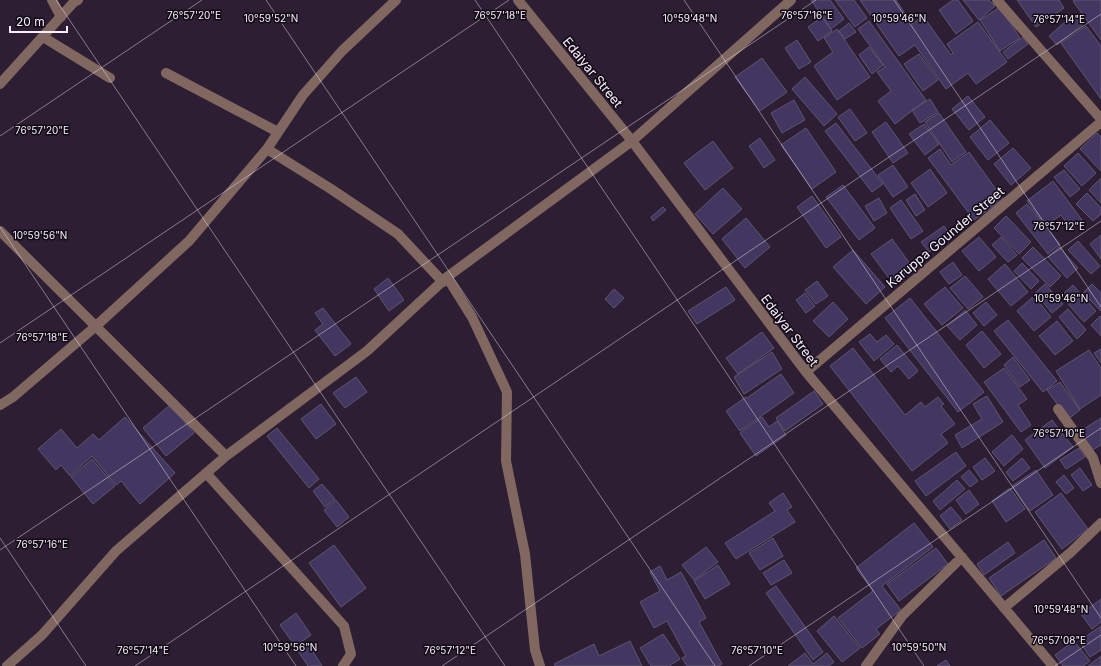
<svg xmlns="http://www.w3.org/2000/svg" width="1101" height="666" font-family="Inter,sans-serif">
<rect width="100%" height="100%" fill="#2d1e33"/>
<!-- building -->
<path fill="#433661" stroke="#5d5670" d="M811 0H830L844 19 831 29Z
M835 0H854L867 18 855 27Z
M860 0H896L912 24 923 16 951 55 953 53 947 44 978 22 1007 62 976 84 968 73 946 89 915 45 899 56Z
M953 0H958L973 21 956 34 939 10Z
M963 0H989L995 6 979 20Z
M1017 0H1059L1064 8 1036 27Z
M1074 0H1101V40L1073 1Z
M1000 7 1020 38 1000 51 980 20Z
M1073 15 1082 25 1057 45 1049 36Z
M822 17 832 31 818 41 808 27Z
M869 21 926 100 895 124 878 101 891 91 877 72 885 67 858 29Z
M849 23 856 32 845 39 839 31Z
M1086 26 1101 46V99L1061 43Z
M837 29 870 77 837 100 814 66 833 52 824 38Z
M1023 37 1028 44 1008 59 1003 52Z
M797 40 811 62 799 69 785 48Z
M869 47 883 65 872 74 859 55Z
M919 54 938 80 923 91 904 64Z
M762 58 787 92 760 111 735 77Z
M805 77 837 114 824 126 792 89Z
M968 96 985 117 969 130 952 109Z
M930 99 938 112 920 123 912 110Z
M794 100 805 120 782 133 771 113Z
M850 109 867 133 855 141 838 117Z
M939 113 966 152 952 162 925 122Z
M990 120 1009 143 988 160 970 137Z
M886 122 908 153 893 163 872 132Z
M836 123 883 184 872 192 825 131Z
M924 124 939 144 925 155 909 134Z
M806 128 836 172 812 189 781 145Z
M1097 133 1101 137V171L1080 149Z
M760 138 775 160 764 168 749 146Z
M713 141 733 168 705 190 684 163Z
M1013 148 1031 168 1011 185 994 164Z
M940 149 951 165 969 152 1003 199 974 220 928 158Z
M1078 153 1096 173 1082 186 1064 166Z
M893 165 908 187 893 197 878 175Z
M930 169 947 193 928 207 911 183Z
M1064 170 1080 189 1070 197 1054 177Z
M1101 178V203L1089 190Z
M1053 181 1082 220 1071 229 1061 215 1046 226 1027 201Z
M843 185 875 228 859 240 826 197Z
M723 188 742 209 713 234 695 214Z
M1087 193 1101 208V214L1093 221 1076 204Z
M915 194 925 210 916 216 906 200Z
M812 196 841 237 826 248 797 207Z
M879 198 887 213 874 221 865 206Z
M901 200 923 231 911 239 890 208Z
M1027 204 1060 244 1048 254 1016 213Z
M663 207 666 210 653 221 651 217Z
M1006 216 1031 242 1019 254 994 228Z
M746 218 770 247 745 268 722 239Z
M944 226 951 237 929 252 921 242Z
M1101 235V259L1090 244Z
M979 237 996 257 979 271 962 251Z
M1001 237 1017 255 1008 262 992 245Z
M892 239 913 268 892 282 871 254Z
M1078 241 1100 266 1091 274 1068 250Z
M1033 247 1061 276 1050 287 1022 258Z
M1059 247 1078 268 1067 278 1048 257Z
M853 250 885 287 866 304 833 267Z
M953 262 962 275 949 284 940 272Z
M1022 263 1039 281 1031 289 1014 271Z
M1005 264 1028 292 1011 306 988 279Z
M965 276 983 297 968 309 950 288Z
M388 278 404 300 389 311 374 289Z
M817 281 828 296 816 304 805 290Z
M1045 284 1063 304 1052 313 1035 293Z
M1092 284 1101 293V311L1083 293Z
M1073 285 1096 311 1084 322 1061 296Z
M726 287 735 300 697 324 688 311Z
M945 287 963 308 942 325 924 304Z
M614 289 624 298 614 308 605 299Z
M805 293 815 306 806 313 796 300Z
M1034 296 1051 317 1034 331 1017 311Z
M910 298 984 392 958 412 885 318Z
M833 302 848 319 829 337 813 321Z
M986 302 997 315 984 326 973 313Z
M323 308 351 344 335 356 315 330 323 324 315 313Z
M1068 309 1086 330 1077 339 1059 317Z
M965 310 977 325 960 340 947 326Z
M1100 316 1101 317V336L1091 325Z
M1008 320 1057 381 1043 392 994 331Z
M1057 321 1073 341 1055 355 1039 336Z
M982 331 1001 354 984 368 966 345Z
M762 332 774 348 738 374 726 358Z
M870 334 877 342 886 335 894 344 874 361 859 342Z
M897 345 918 371 909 379 898 366 891 372 880 359Z
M853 348 905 415 921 402 925 407 938 397 944 404 941 406 955 424 941 434 948 443 912 471 830 366Z
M1101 349V363L1094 353Z
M1089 350 1101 368V395L1080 409 1056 371Z
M772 352 782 369 744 394 734 377Z
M1013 357 1030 380 1020 387 1004 365Z
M1004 368 1027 399 1018 405 1031 425 1021 432 984 382Z
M781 374 794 393 740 431 726 411 746 397 747 398Z
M356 377 367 392 345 408 333 393Z
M1060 382 1080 410 1068 419 1047 390Z
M814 391 823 404 785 431 776 418Z
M987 396 1003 422 962 448 955 435 982 419 973 404Z
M321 404 336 424 316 439 301 419Z
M170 405 194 433 166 456 143 428Z
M125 417 175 473 140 504 121 481 116 485 92 456 70 476 61 465 56 470 38 449 61 429 77 448 93 434 99 440Z
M762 417 769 427 777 421 786 435 756 456 740 433Z
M1101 418V445L1090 451 1079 432Z
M1052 420 1073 447 1045 468 1025 440Z
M277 428 319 479 309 488 267 436Z
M1012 435 1023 449 1004 466 992 452Z
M1079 448 1085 457 1066 469 1060 460Z
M956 452 966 466 926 496 915 481Z
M985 458 995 471 982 480 973 467Z
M1022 458 1030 468 1013 481 1006 472Z
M92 459 115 486 93 504 71 477Z
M1080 468 1092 485 1083 491 1071 475Z
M969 470 978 481 970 487 961 477Z
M1036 470 1053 495 1030 511 1012 486Z
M1064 475 1074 488 1066 494 1056 482Z
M957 480 965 489 940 510 933 501Z
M322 484 335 499 325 507 313 491Z
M1010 488 1025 509 1006 522 992 501Z
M969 490 979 504 966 514 956 500Z
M783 493 792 507 787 510 795 522 736 559 725 543 775 511 769 503Z
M1061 493 1088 529 1062 549 1035 512Z
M336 500 349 517 337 527 324 510Z
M951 507 962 520 950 529 940 516Z
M914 523 933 547 882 586 901 610 876 629 880 634 862 648 838 618 873 591 856 568Z
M773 538 783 556 760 570 749 553Z
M1044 540 1056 558 1001 596 989 578Z
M1008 542 1015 553 984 575 977 564Z
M334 545 366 588 341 607 309 563Z
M706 547 718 562 694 580 682 565Z
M936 548 948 564 899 601 887 584Z
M784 560 792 573 771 585 763 573Z
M718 565 730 584 705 599 694 581Z
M660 566 667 580 681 572 706 618 699 622 722 664 718 666H687L682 658 686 656 667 621 654 628 640 602 660 591 650 572Z
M776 586 823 652 813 660 766 593Z
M1101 599V622L1092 629 1081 614Z
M296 613 311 635 295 646 280 625Z
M834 616 860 648 842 662 817 631Z
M1101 626V650L1090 657 1079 641Z
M663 634 680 659 669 666H651L640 648Z
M630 641 642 666H555L554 664 594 644 599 656Z
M1074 641 1090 661 1083 666H1063L1055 655Z
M308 644 322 666H308L298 651Z
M805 653 813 664 827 653 834 662 829 666H788Z
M1101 656V666H1088Z
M946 660 950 666H937Z"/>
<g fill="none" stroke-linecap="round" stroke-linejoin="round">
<!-- minor -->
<path stroke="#806860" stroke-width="10" d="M52 0 61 17
M518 0 632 141 806 372 1053 666
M997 0 1101 119
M43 37 110 78
M166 73 278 132
M0 84 74 2 78 0
M267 149 331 189 398 234 443 282
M0 231 226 456
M447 277 472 317 507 392 506 461 525 554 535 650 540 666
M806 372 1101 122
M0 405 13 397 96 326 189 241 267 149 303 95 342 51 396 0
M1058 409 1093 458 1101 483
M206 473 344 626 351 654 343 666
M1004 608 1070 553 1101 523
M7 666 42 635 116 551 226 456 367 351 447 277 632 141 791 0
M866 666 902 616 962 557"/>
</g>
<!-- ticks -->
<path fill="none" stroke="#f8eefd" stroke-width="1" stroke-opacity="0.45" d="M56 0 505 666M266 0 715 666M475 0 924 666M684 0 1101 618M894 0 1101 307M0 136 202 0M0 227 296 666M0 343 509 0M0 538 86 666M0 550 816 0M135 666 1101 14M442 666 1101 221M749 666 1101 428M1055 666 1101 635"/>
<g text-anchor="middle" stroke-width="3" stroke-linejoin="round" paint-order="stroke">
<!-- street labels -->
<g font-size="13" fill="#f8eefd" stroke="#120b15">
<text transform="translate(593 72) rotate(51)" y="5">Edaiyar Street</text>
<text transform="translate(945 237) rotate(-40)" y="5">Karuppa Gounder Street</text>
<text transform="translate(790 330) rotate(53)" y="5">Edaiyar Street</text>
</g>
</g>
<g font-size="10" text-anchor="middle" fill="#f8eefd" stroke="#120b15" stroke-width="3" stroke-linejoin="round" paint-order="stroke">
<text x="194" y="19">76°57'20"E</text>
<text x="500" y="19">76°57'18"E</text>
<text x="807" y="19">76°57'16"E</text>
<text x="271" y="22">10°59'52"N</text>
<text x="690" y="22">10°59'48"N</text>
<text x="899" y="22">10°59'46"N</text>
<text x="1059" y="23">76°57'14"E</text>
<text x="42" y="134">76°57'20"E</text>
<text x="1059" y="230">76°57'12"E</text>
<text x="40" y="239">10°59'56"N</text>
<text x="1061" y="302">10°59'46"N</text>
<text x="42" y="341">76°57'18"E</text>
<text x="1059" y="437">76°57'10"E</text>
<text x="42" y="548">76°57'16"E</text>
<text x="1061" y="613">10°59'48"N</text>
<text x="1059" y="644">76°57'08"E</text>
<text x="290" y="651">10°59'56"N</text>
<text x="919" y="651">10°59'50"N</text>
<text x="143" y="654">76°57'14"E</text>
<text x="450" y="654">76°57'12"E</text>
<text x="757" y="654">76°57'10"E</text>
</g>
<!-- scale -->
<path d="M10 26v6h57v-6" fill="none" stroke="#f8eefd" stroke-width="2"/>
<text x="16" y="26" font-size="12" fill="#f8eefd" stroke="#120b15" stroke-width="3" paint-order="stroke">20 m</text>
</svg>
